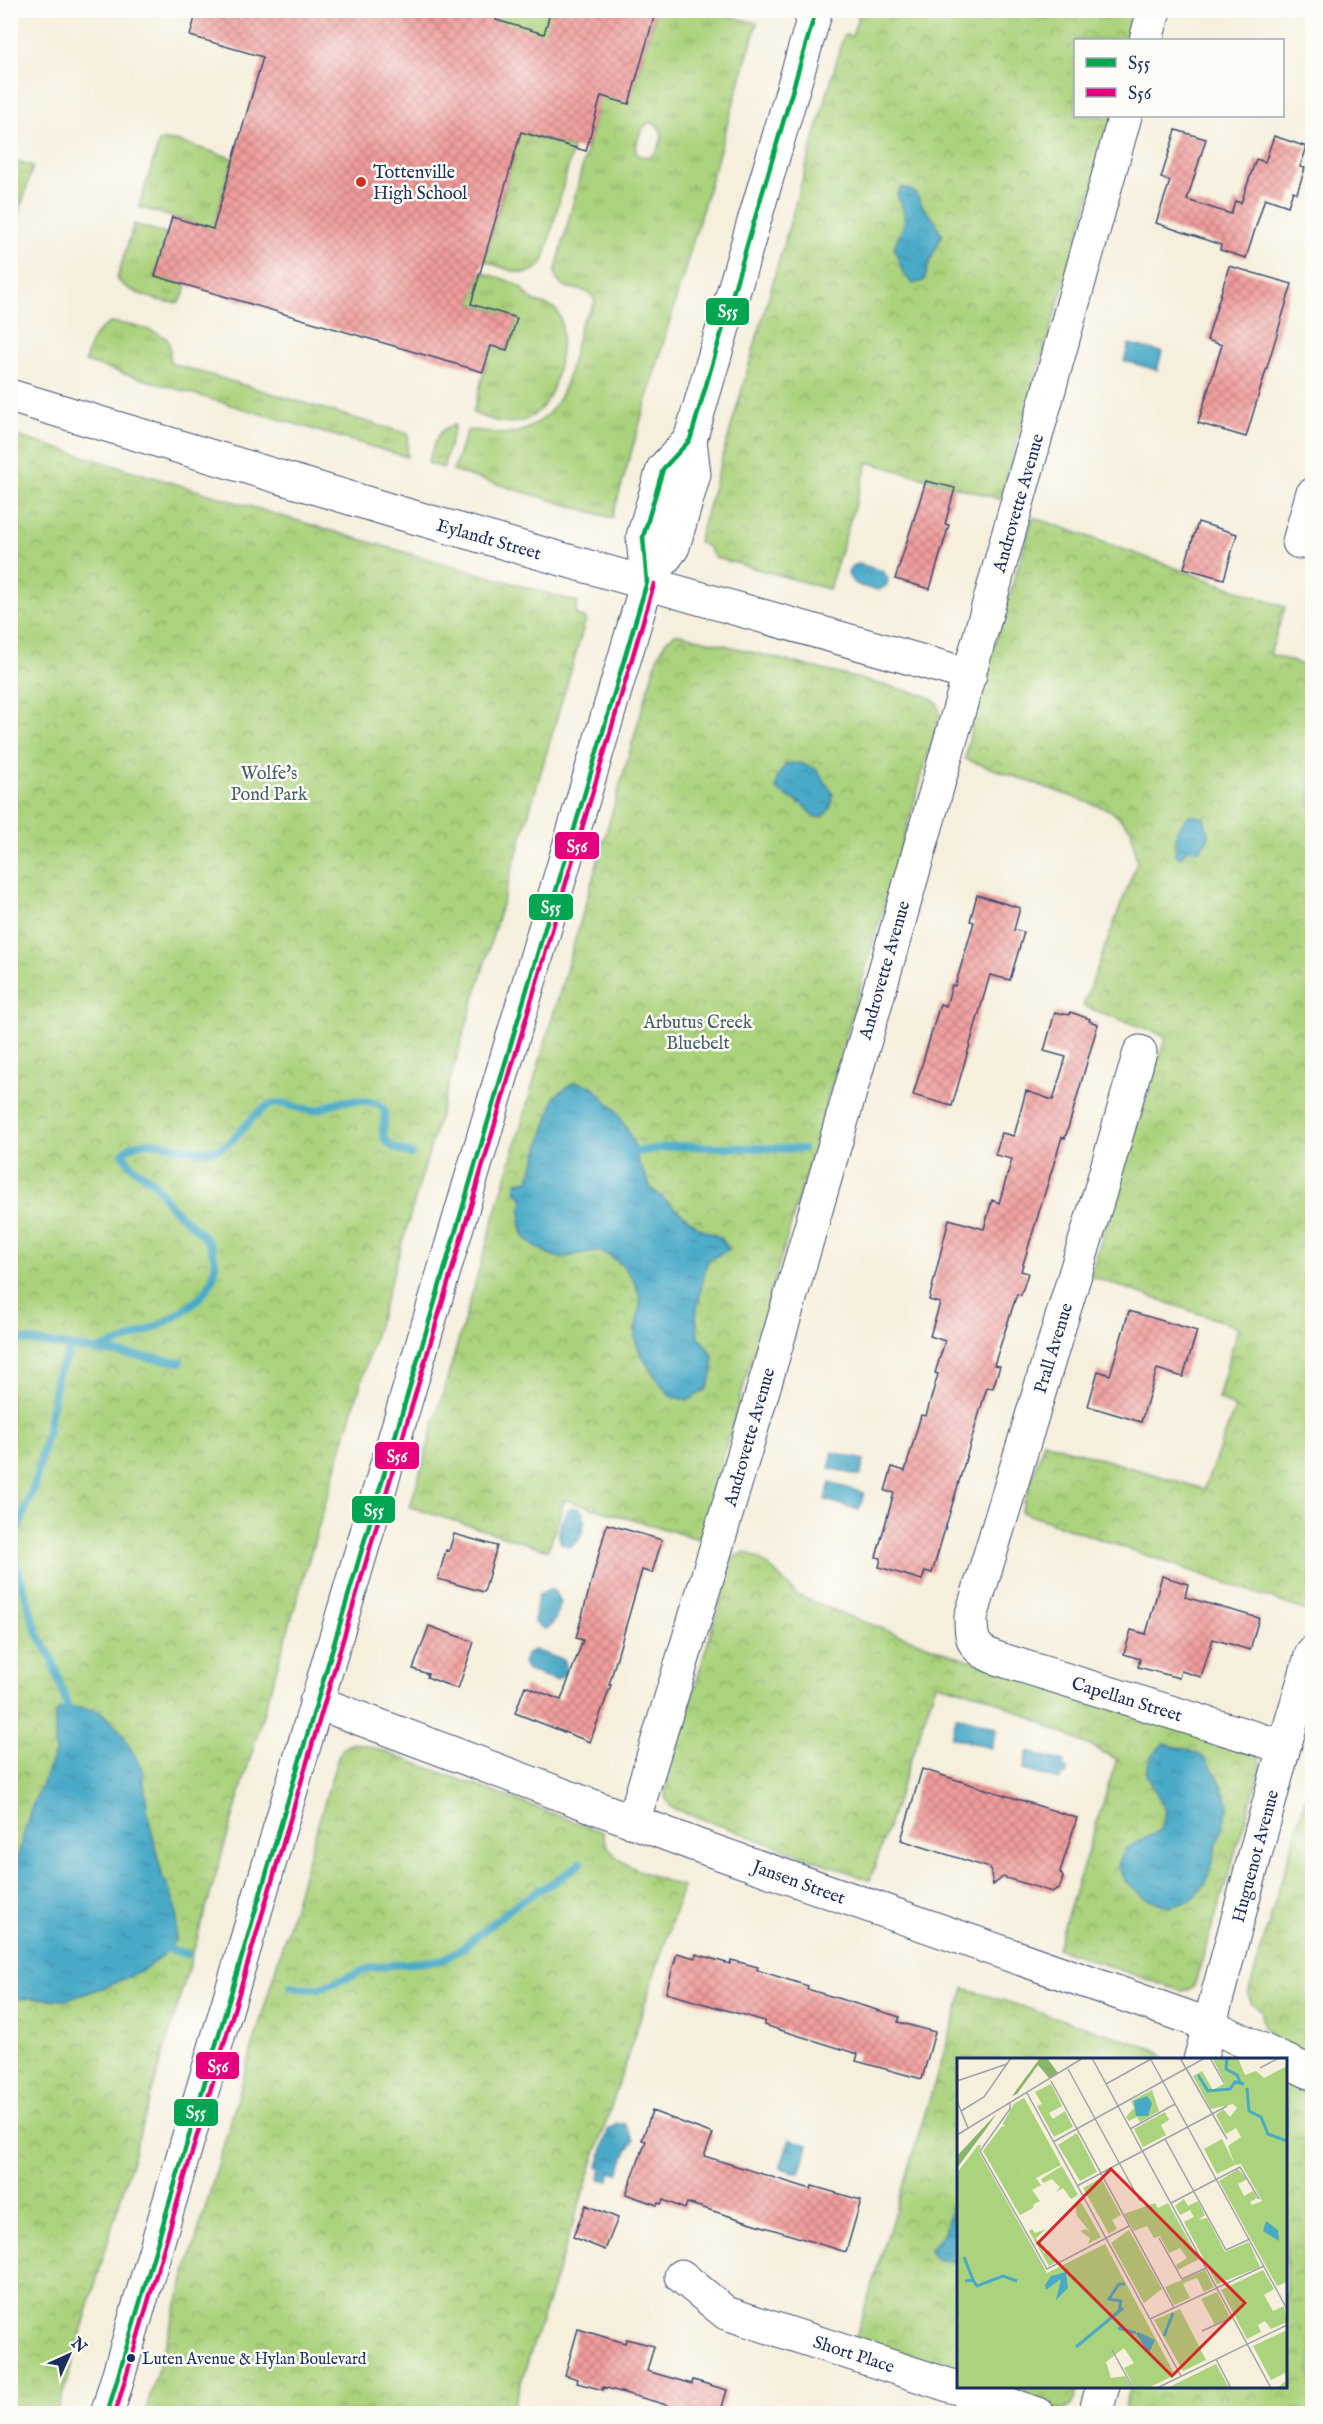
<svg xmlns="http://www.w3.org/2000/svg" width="1323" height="2424" font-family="'IM FELL English',serif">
<defs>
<pattern id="grass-tufts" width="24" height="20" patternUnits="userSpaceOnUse" patternTransform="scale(1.5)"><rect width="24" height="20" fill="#abd27c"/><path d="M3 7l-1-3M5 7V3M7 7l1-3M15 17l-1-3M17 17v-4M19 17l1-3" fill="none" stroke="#8aab69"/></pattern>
<pattern id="park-crowns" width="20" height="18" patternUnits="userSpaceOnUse" patternTransform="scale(1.5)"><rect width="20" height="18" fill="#abd27c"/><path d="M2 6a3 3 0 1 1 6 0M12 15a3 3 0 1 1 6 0" fill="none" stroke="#8aab69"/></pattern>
<pattern id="water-ripples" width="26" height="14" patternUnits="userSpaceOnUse" patternTransform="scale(1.5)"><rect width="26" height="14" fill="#49aac8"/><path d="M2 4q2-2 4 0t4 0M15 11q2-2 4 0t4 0" fill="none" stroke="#3c8ba6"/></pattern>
<pattern id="building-cross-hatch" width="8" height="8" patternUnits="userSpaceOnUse" patternTransform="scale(1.5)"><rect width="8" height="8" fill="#f19c9b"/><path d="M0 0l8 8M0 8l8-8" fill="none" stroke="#c28082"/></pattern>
</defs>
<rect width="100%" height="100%" fill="#fdfcf7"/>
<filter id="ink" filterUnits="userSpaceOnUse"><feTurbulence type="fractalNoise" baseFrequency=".0167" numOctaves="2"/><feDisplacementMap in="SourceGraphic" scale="12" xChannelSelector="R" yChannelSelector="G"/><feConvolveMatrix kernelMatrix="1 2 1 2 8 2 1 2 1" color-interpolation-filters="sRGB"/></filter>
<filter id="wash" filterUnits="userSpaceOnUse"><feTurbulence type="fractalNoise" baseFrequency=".008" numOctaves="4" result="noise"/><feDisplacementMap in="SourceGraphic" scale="24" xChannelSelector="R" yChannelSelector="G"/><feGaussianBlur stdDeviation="1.35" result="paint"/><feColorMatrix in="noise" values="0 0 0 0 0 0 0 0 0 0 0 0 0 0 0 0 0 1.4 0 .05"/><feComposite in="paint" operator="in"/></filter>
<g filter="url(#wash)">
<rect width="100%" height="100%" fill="#f5efdc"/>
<!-- grass -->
<path fill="url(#grass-tufts)" stroke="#63806d" stroke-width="1.5" fill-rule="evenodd" d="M498 11H551L556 52 496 20Z
M656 11H708L757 23 612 518 453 471 467 431C485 427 499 439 521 431 569 414 569 365 581 324 584 315 593 311 595 301 587 282 558 296 555 273L597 110 593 93 629 103ZM650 122C669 128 662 147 650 157L640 156 636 153C636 142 640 127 650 122Z
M499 126 573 148 545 256C534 286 505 268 484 260L514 157Z
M165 140 176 141 233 158 213 229 139 207 159 142Z
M11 159 33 166 11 241 10 159Z
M134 224 167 234 155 276 186 285 185 293 179 302C165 305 125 291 117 279Z
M480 272C492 276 508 279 519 286 525 291 528 298 536 302 543 305 552 304 557 311 568 325 558 377 551 393 545 405 536 417 522 421 506 426 488 419 473 413L491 346 507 350 517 318 471 304Z
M111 323C124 323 158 330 167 339 172 345 169 356 170 363L408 434 407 457 85 362C90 344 93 331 111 323Z
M455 425 443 468 428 463C434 447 436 428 455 425Z"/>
<!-- park -->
<path fill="url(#park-crowns)" stroke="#63806d" stroke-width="1.5" d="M860 11H1146L1137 40H1076V116H1114L1000 499 868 462 829 589 714 557 708 547 698 542 844 35 852 36Z
M10 434 345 535 578 602 575 614 586 619 57 2414 10 2413Z
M1033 517 1285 607 1270 654 1312 668V1590L1307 1611 1021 1512 1044 1442 1204 1489 1235 1408 1218 1398 1238 1327 1090 1276 1166 1036 1083 1006 1137 862 1131 829 1110 810 965 759 976 706Z
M675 634H680L927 696 938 704 940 714 699 1539 565 1500 548 1550 410 1507 657 658 666 641Z
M745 1552 759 1559 774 1571 797 1595 851 1617 948 1653 1242 1746C1253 1751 1262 1755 1261 1769L1194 1986 1191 1989 1181 1991 1057 1948 1117 1759 983 1695 936 1684 870 1880 672 1808 665 1797 667 1782 733 1557Z
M354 1743 366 1745 603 1832C607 1867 656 1876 683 1887L511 2413H145L336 1763C340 1753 342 1745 354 1743Z
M1312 1776V2056C1293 2049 1258 2038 1262 2012L1251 2002 1248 1994Z
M964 1988 1148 2047 1156 2050 1165 2059 958 2060V2376L855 2340Z
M1286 2085 1312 2094V2413H1123L1131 2387 1286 2386Z
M989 2387H1079C1075 2400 1072 2408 1058 2411Z"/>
<!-- water -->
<path fill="url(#water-ripples)" stroke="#326c93" stroke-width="1.5" d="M902 187 915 192 924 209 933 218 942 235 930 261 924 281 913 284 903 273 894 247C906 221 909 222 897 194Z
M1129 344 1162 352 1157 370 1124 361Z
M858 564 883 571 888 579 887 585 879 590C867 588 850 586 848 573L852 566Z
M800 763 816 769 833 794 831 807 823 817H814C804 800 791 801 776 789L778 776 786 764Z
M1189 815 1204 818 1209 837 1200 850 1188 849 1180 858 1175 854 1177 830Z
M574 1082 592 1086 618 1113 634 1143 638 1161 651 1188 698 1227 721 1238 729 1249 707 1261 696 1314 698 1335 713 1356V1372L707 1389 689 1400 671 1397C658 1380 643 1363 636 1342 632 1329 641 1314 640 1301 639 1286 629 1271 618 1262 593 1240 582 1259 557 1257 552 1256 545 1252 540 1249 517 1238 519 1221 523 1199L515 1190 517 1182 529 1180 555 1096Z
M833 1452 864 1460 860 1476 829 1468Z
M830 1483 864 1493 859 1510 825 1500Z
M571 1508H577L583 1512C586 1523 582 1542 570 1547L561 1543C556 1532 562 1515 571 1508Z
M549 1589 554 1591 561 1602C557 1613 556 1626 544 1629L534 1622 538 1596Z
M534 1650 563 1660 566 1667 563 1676 556 1680 528 1671 523 1663 527 1653Z
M80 1708 100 1711 122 1733 142 1769 149 1820 162 1875 174 1901 177 1921 175 1941 162 1956 140 1972 105 1987 66 2000 26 1998 11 2001V1928L19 1851 31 1809 55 1753V1714L60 1709Z
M957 1716 997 1728 991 1748 951 1737Z
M1163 1744 1183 1748 1202 1756 1217 1775 1229 1805 1205 1885 1190 1901 1169 1907 1142 1896 1126 1882 1118 1865 1125 1849 1161 1830 1166 1811 1146 1774 1150 1758Z
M1028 1751 1064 1762 1063 1767 1068 1769 1066 1776 1061 1775 1060 1780 1023 1770Z
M618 2124H625L634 2141 627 2150 618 2174 610 2172 609 2181 600 2179 601 2171 603 2169 598 2167 608 2130Z
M790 2139 808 2145 799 2173 780 2168Z
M958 2188V2266L953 2262 935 2259 929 2250 944 2233Z"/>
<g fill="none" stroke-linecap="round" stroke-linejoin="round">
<!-- stream -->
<path stroke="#49aac8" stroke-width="8" d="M636 1152 674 1146 802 1149
M10 1338 180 1362
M94 1351C129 1340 231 1305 213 1253 206 1231 182 1220 168 1203 163 1197 160 1189 155 1184 142 1171 131 1171 123 1153 147 1126 190 1161 220 1148 238 1140 248 1119 264 1108 281 1097 295 1110 313 1110 323 1110 329 1105 338 1102 349 1100 364 1100 375 1103 397 1110 372 1132 390 1145 395 1150 404 1151 411 1154
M10 1543 37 1633 51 1656 68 1709
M12 1545 34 1486 48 1430 57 1376 71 1348
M168 1949 187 1954
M291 1986 307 1989 321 1988 373 1967 443 1960 464 1947 511 1908 539 1890 556 1881 581 1863"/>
</g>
<g id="blocks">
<!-- building -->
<path fill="url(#building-cross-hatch)" d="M197 10H498L496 20 544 34 551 10H656L629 104 601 96 586 151 521 132 471 304 517 318 507 350 491 346 483 372 155 276 172 217 213 229 263 57 190 36Z
M1176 130 1206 139 1187 200 1231 214 1235 201 1241 203 1256 159 1265 162 1274 136 1307 147 1300 167 1305 168 1297 193 1293 191 1288 206 1265 198 1246 258 1220 250 1221 245 1156 223 1170 181 1161 178Z
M1229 266 1292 284 1246 437 1198 423 1222 345 1207 340Z
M926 481 955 488 945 524 949 525 930 589 895 579Z
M1198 522 1237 534 1224 579 1184 568Z
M977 895 1020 908 1014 930 1024 932 1010 980 990 975 952 1106 913 1095 940 1004 946 1006 952 985 955 986 974 922 970 921Z
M1055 1012 1069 1015 1070 1012 1090 1019 1089 1021 1098 1024 1069 1125 1065 1138 1062 1137 1021 1271 1028 1273 1021 1295 1017 1294 994 1365 1000 1366 993 1388 987 1387 932 1573 925 1571 922 1580 879 1567 881 1558 876 1557 894 1493 885 1491 892 1467 905 1471 921 1415 926 1416 938 1374 935 1373 945 1341 930 1336 940 1303 929 1300 949 1219 984 1229 992 1200 999 1203 1012 1159 995 1155 1002 1133 1014 1136 1026 1091 1053 1100 1066 1057 1044 1051Z
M1129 1311 1197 1331 1183 1377 1157 1369 1141 1422 1088 1406 1098 1371 1110 1375Z
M607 1524 662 1540 652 1573 642 1570 609 1685H611L590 1742 515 1713 525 1686 561 1700 583 1640 576 1638Z
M454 1534 497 1546 484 1592 438 1579 446 1550 449 1551Z
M1162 1576 1188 1584 1185 1597 1259 1618 1250 1650 1213 1639 1201 1677 1181 1671 1179 1678 1138 1667 1140 1659 1124 1654 1131 1630 1146 1634Z
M429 1626 474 1642 458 1689 427 1677 428 1674 413 1669Z
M922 1769 1077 1818 1060 1872 1063 1877 1060 1887 1052 1892 1003 1877 993 1885 990 1868 901 1840Z
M677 1953 695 1958 696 1954 730 1964 731 1960 758 1967 757 1970 808 1986 807 1989 900 2017 898 2022 935 2032 922 2079 856 2061 858 2054 764 2025 765 2021 666 1993Z
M652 2111 713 2134 704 2156 811 2189 812 2186 861 2200 846 2252 687 2203 685 2209 663 2200 661 2204 658 2203 657 2205 626 2194 646 2141 642 2140Z
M586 2205 618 2218 605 2250 573 2237Z
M578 2329 625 2343 626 2339 654 2346 647 2371 692 2384 693 2380 727 2390 720 2414H664L667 2405 603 2387V2390L577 2383 578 2379 565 2375Z"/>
</g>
</g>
<g filter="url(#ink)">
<use href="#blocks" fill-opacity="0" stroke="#3c4c71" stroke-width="1.5"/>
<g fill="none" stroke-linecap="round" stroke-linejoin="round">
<defs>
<path id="minor" d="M1146 40 1154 10
M10 396 403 514 970 675
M1299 542 1312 495
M647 582 673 547 694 474 690 440 816 10
M1140 1052 1103 1182 971 1617C971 1641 973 1649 996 1658L1284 1747
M316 1702 696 1845 1210 2025 1283 2060
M633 1822C807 1256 967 686 1125 116
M1200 2060 1284 1747 1312 1653
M1286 2061 1312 2073
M681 2276 726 2313 1038 2414
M107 2414 647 582 643 537 663 469 690 440
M1095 2414 1103 2386"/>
</defs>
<!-- minor casing -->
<use href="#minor" stroke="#3c4c71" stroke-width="35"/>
<!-- minor -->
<use href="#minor" stroke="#fff" stroke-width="33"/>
<defs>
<path id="bus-1" d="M107 2414 647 582 643 537 663 469 690 440 816 10"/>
<path id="bus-2" d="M115 2414 654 584"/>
</defs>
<!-- bus-1 casing -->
<use href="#bus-1" stroke="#fdfcf7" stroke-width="9"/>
<!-- bus-2 casing -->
<use href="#bus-2" stroke="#fdfcf7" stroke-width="9"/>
<!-- bus-1 -->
<use href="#bus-1" stroke="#00a651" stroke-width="4.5"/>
<!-- bus-2 -->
<use href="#bus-2" stroke="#e5007d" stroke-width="4.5"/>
</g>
</g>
<!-- markers -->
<circle fill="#c8321e" stroke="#fdfcf7" stroke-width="2" cx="361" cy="182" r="6"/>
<circle fill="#1b2f5e" stroke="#fdfcf7" stroke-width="2" cx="131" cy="2358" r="5"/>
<g text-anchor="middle" stroke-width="5" stroke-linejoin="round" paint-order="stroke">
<!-- bus labels -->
<g font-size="16" fill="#1b2f5e" stroke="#fdfcf7" text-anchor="start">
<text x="142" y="2364">Luten Avenue &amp; Hylan Boulevard</text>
</g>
<!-- poi labels -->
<g font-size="18" fill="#1b2f5e" stroke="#fdfcf7" text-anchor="start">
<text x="373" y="178">Tottenville<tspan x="373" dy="21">High School</tspan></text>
</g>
<!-- street labels -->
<g font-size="18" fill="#1b2f5e" stroke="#fdfcf7">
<text transform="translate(1018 503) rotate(-74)" y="6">Androvette Avenue</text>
<text transform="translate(489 539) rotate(16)" y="6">Eylandt Street</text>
<text transform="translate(884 970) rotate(-74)" y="6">Androvette Avenue</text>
<text transform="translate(1053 1348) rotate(-73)" y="6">Prall Avenue</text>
<text transform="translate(749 1437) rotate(-74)" y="6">Androvette Avenue</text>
<text transform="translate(1127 1699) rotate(17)" y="6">Capellan Street</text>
<text transform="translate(1255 1856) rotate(-75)" y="6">Huguenot Avenue</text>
<text transform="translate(799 1882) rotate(20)" y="6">Jansen Street</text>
<text transform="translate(854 2354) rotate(18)" y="6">Short Place</text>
</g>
<!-- park labels -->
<g font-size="18" fill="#466067" stroke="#fdfcf7">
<text x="269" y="779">Wolfe's<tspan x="269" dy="21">Pond Park</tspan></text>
<text x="698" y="1028">Arbutus Creek<tspan x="698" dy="21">Bluebelt</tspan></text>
</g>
</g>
<!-- overview -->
<g transform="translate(957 2058)">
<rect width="330" height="330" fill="#f5efdc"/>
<path d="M67 40 104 107 79 120 84 127 75 132 83 143 77 146 64 112 69 110 45 68 50 70 46 66 57 46ZM265 81 278 107 260 116 247 91ZM105 108 121 137 114 141 106 130 99 134 103 129 95 121 86 125 84 121ZM124 144 144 179 131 186 133 180 123 173 129 171 134 175 120 158 118 148ZM75 171 78 175 89 171 79 180 87 195 92 192 99 204 92 208 72 173Z" fill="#abd27c"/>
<path d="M83 0H90L101 15 92 20 81 7 60 36 55 38ZM40 55 29 71 0 110V98Z" fill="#88b46c"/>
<path d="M255 0H281L288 17 299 13 307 20 330 8V224L320 228 262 123 281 111 290 121 281 126 287 138 296 133 300 140 293 144 295 147 305 143 284 106 278 107 271 88 284 79 279 70 269 76 259 57 266 51 273 59 280 50 276 46 254 51 236 18 245 13 256 32 268 25ZM94 26 105 48 92 55 96 61 108 53 116 69 97 79 80 48 85 46 78 34ZM195 32 202 53 183 64 180 59 172 63 169 59 177 50 174 43ZM67 40 103 105 79 118 68 103 71 109 64 113 78 142 76 150 63 157 26 93 45 68 49 70 46 66 57 46ZM208 54 212 62 204 67 209 77 186 89 177 71ZM120 75 140 114 123 123 101 87ZM21 87H24L22 94 90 215 148 186 218 317 191 330H177L167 310 177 305 167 290 149 304 154 320 168 318 175 330H0V115ZM144 120 164 157 155 162 160 171 152 176 126 130ZM227 141 231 148 241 143 248 157 241 162 250 160 268 194 292 184 303 209 260 226 227 164 237 159 233 152 223 157 218 148ZM198 145 201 150 211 145 242 201 221 212 219 207 230 200 223 190 212 195 203 178 197 180 190 168 177 173 167 156ZM172 172 205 231 187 245 154 185ZM248 212 257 229 247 234 240 220 229 224 226 226 233 240 217 247 208 229ZM306 212 317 231 307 237 316 253 327 248 330 264 314 271 308 263 301 267 304 274 290 281 264 232ZM260 234 273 259 258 267 244 241ZM223 251 249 302 226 313 197 262ZM330 272V330H320L329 323 328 315 314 322 296 288ZM259 306 272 330H210Z" fill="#abd27c"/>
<path d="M63 55 76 59 94 92 92 105 77 109V114L50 65ZM66 58 75 62 92 93V101L85 107 74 104 57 73V63H65ZM73 62 91 94 75 103 58 71ZM51 77 68 110 47 123 26 93ZM56 143a10 10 0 1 1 20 0a10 10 0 1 1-20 0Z" fill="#abd27c" fill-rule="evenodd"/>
<path d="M190 38 195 45 191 58H179L177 43ZM309 163 321 172 322 183 306 173ZM109 214 111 230 99 242 104 221 89 232 88 227 94 218ZM181 274 198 282 192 295 179 276Z" fill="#49aac8"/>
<path fill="none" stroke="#49aac8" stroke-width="3" d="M270 0 269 11 280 17 283 24M241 17 251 33 273 31 278 24 287 26M290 30 292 53 304 59 311 76 330 83M330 50V78M7 199 16 222M8 223 16 222 20 228 46 218 60 223M162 253 164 243 152 241 162 226H168M161 270 179 275M207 278 216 255M119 289 166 250"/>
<path fill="none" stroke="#9ea2aa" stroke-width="1.5" d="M135 0 314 330M193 0 330 251M223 0 270 81M253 0 267 25M303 10 322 0M111 11 183 143M0 23 50 6M94 23 217 250M149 26 194 1M70 35 224 318M0 43 11 70M53 44V51L23 93 90 211 172 168M4 53 27 39 54 0M173 71 218 46M0 77 126 0M208 81 269 192 293 181M96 84 248 0M120 128 270 48M214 145 283 109 302 141M202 180 225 221 249 210M193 261 307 208M245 273 276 259M155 292 176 330M259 301 274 330M200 330 330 267"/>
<path fill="#d62828" fill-opacity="0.15" stroke="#d62828" stroke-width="3" d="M154 111 288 245 215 318 81 185Z"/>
<rect width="330" height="330" fill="none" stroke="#1b2f5e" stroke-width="3"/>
</g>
<g stroke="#fdfcf7" stroke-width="2">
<rect x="705" y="297" width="45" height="29" rx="6" fill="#00a651"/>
<rect x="554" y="831" width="46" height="29" rx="6" fill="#e5007d"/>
<rect x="528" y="893" width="46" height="28" rx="6" fill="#00a651"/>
<rect x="374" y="1441" width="46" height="29" rx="6" fill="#e5007d"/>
<rect x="351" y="1495" width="45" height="29" rx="6" fill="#00a651"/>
<rect x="195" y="2051" width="45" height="29" rx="6" fill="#e5007d"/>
<rect x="173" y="2098" width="46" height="29" rx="6" fill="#00a651"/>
</g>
<g font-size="16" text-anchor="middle" font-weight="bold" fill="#fff">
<text x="728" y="317">S55</text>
<text x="577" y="852">S56</text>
<text x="551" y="913">S55</text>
<text x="397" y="1462">S56</text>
<text x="374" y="1516">S55</text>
<text x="218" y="2072">S56</text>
<text x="196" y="2118">S55</text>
</g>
<!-- margin -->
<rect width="1323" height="2424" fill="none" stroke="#fdfcf7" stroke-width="36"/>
<!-- legend -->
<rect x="1074" y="39" width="210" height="78" fill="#fdfcf7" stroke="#a3aaba" stroke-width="1.5"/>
<rect x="1086" y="58" width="30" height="9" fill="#00a651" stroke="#a3aaba" stroke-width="1.5"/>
<text x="1128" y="69" font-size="18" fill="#1b2f5e">S55</text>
<rect x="1086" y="88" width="30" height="9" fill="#e5007d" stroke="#a3aaba" stroke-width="1.5"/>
<text x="1128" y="99" font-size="18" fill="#1b2f5e">S56</text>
<!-- north arrow -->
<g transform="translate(69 2355) rotate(45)" stroke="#fdfcf7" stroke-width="4.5" paint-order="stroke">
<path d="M0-4.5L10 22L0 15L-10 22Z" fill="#1b2f5e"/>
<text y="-9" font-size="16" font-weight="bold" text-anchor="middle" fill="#1b2f5e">N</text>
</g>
</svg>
